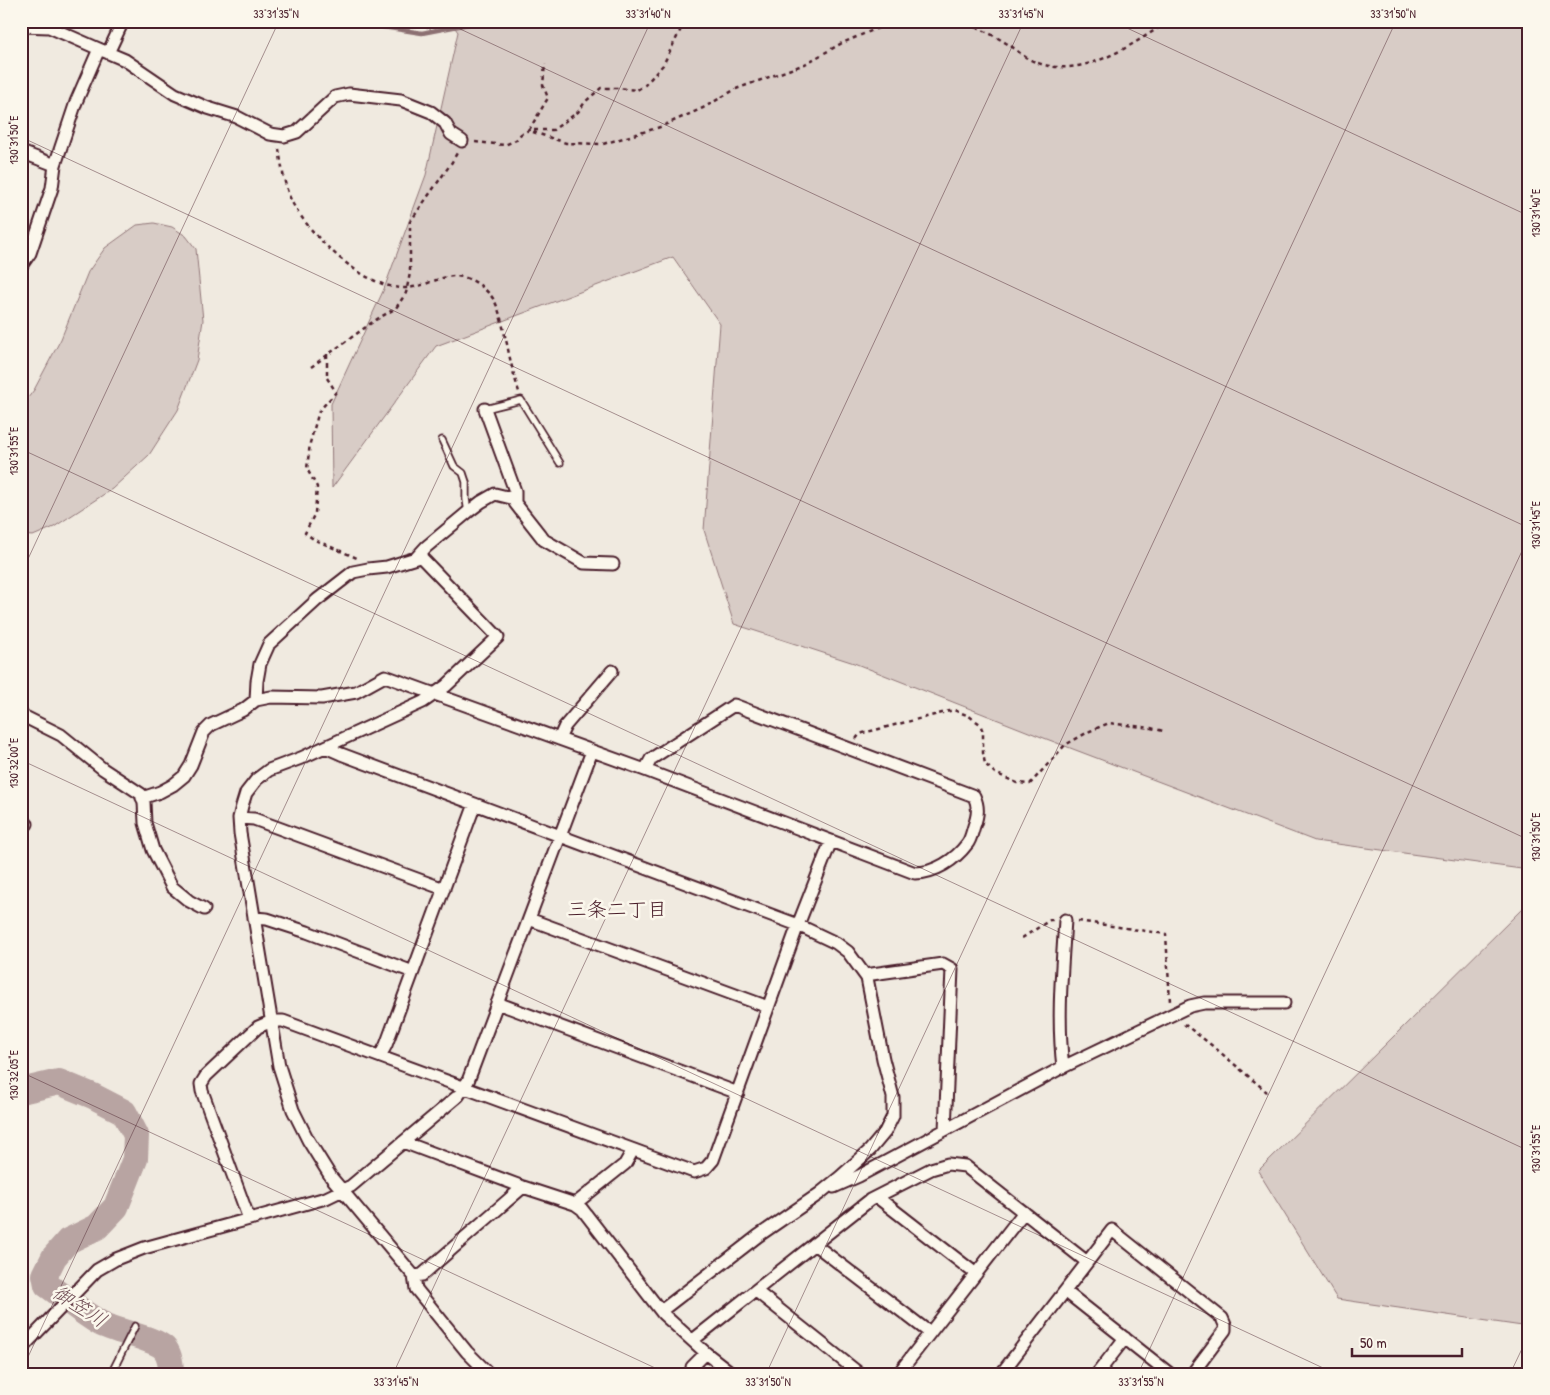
<svg xmlns="http://www.w3.org/2000/svg" width="1550" height="1395" font-family="'Patrick Hand','Klee One',sans-serif">
<rect width="100%" height="100%" fill="#f0eae0"/>
<filter id="ink" filterUnits="userSpaceOnUse"><feTurbulence type="fractalNoise" baseFrequency=".02" numOctaves="2"/><feDisplacementMap in="SourceGraphic" scale="10" xChannelSelector="R" yChannelSelector="G"/><feConvolveMatrix kernelMatrix="1 2 1 2 8 2 1 2 1" color-interpolation-filters="sRGB"/></filter>
<g filter="url(#ink)">
<!-- green -->
<path fill="#d8ccc6" stroke="#917678" d="M450 21H1529V870L1315 841 1044 738 854 663 734 624 704 530 720 324 673 257 436 346 332 488 331 404 384 289 426 175 458 32Z
M154 223 172 227 186 236 196 249 203 320 197 360 178 410 149 455 112 489 54 527 33 536 21 535V407L34 390 61 339 88 272 105 248 137 225Z
M1529 902V1327L1337 1299 1258 1171Z"/>
<g fill="none" stroke-linecap="round" stroke-linejoin="round">
<!-- stream -->
<path stroke="#8c6f72" stroke-width="4.5" d="M344 21 422 33 484 21"/>
<!-- river -->
<path stroke="#b8a4a2" stroke-width="26" d="M21 1091 59 1082 93 1096 124 1112 136 1135 135 1159 116 1207 97 1227 68 1241 54 1257 45 1275 47 1285C64 1297 81 1312 100 1323 116 1332 154 1338 164 1348 170 1354 171 1366 171 1374"/>
<defs>
<path id="service" d="M485 409 521 400 560 463
M442 440 454 466 463 473 466 482V499L468 512
M111 1374 135 1326"/>
<path id="minor" d="M21 26 49 27 99 49 125 60 175 94 208 108 237 117 270 134 284 136 297 132 335 97 349 94 401 100 431 112 445 123 451 134 462 141
M108 53 123 21
M21 152 55 165
M21 266 30 253 52 188 55 165 76 102 99 49
M485 409 515 491V503L544 540 584 563 613 564
M419 555 498 637 446 686 423 702 301 758 269 770 257 779 246 793 242 806 239 818 240 833 279 1066 293 1110 308 1140 331 1177 414 1276 422 1275 523 1187
M256 700 257 681 260 664 269 644 317 600 353 572 368 569 387 567 416 558 426 547 468 512 481 502 495 494 515 499
M21 715 61 735 103 769 141 794 144 802 145 823 153 850 172 887 189 901 204 909
M559 739 565 726 612 671
M325 747 341 754 798 925 836 943 848 952 867 978 883 1059 893 1097V1116L885 1132 870 1150 840 1177 819 1194 758 1236 661 1311
M142 798 160 792 173 785 184 776 191 765 204 732 211 725 243 710 256 700 271 697 322 698 356 692 385 676 645 770 915 873C935 873 955 860 967 844 971 839 972 832 974 826 978 815 979 807 974 796L734 705 651 759 645 770
M239 818 254 819 444 889
M21 819 27 824
M254 918 267 919 307 932 413 972
M529 919 768 1007
M865 975 943 964 952 969 945 1130
M497 1003 738 1093
M380 1056 386 1045 475 804
M1063 1067C1057 1018 1062 969 1065 920
M403 1142 523 1187 575 1204 582 1209 663 1314 706 1353 733 1374
M834 1187 859 1176 1063 1067 1190 1006 1204 1003H1284
M877 1197 976 1274
M575 1204 625 1164 633 1150
M249 1219 202 1091 201 1084 206 1076 258 1027 272 1021H283L694 1172 706 1168 713 1160 798 925 831 841
M814 1244 930 1333
M414 1276 416 1289 467 1352 489 1374
M756 1291 860 1374
M1065 1291 1170 1374
M693 1340 870 1200 931 1169 948 1164 965 1166 1087 1262
M21 1349 97 1270 116 1259 144 1248 326 1198 351 1186 458 1096 468 1081 592 751
M692 1367 706 1353
M898 1374 1024 1212
M1001 1374 1112 1230 1222 1318 1225 1325V1330L1192 1374
M1097 1374 1125 1338"/>
</defs>
<!-- service casing -->
<use href="#service" stroke="#4a1f2b" stroke-width="9"/>
<!-- minor casing -->
<use href="#minor" stroke="#4a1f2b" stroke-width="15"/>
<!-- path -->
<path stroke="#4a1f2b" stroke-width="2.5" stroke-dasharray="4 4" stroke-linecap="butt" d="M961 21C977 27 992 34 1006 43 1015 48 1022 56 1031 60 1079 83 1130 46 1169 21
M529 130 548 98 543 85 545 64
M533 132 566 143 603 144 660 127 703 108 736 89 805 64 842 43 895 21
M475 142 505 145 516 140 521 134 529 130H553L578 112 585 102 601 88H618L637 90 645 85 663 65 685 21
M279 149C282 167 284 187 293 204 312 237 364 289 405 288 435 287 450 263 481 286 485 289 491 295 494 300 501 313 503 329 507 344 510 360 514 376 519 392
M327 354V378L336 392 319 411 310 443 307 469 317 487 315 513 305 533 315 540 357 558
M311 367 374 321 396 308 406 293 410 273V222L452 162 457 153
M856 739 859 735 863 733 954 710 969 716 980 724 983 732V753L985 764 995 773 1017 783 1030 784 1065 745 1090 731 1109 723 1151 728 1163 731
M1078 921 1166 934 1170 1002
M1022 938 1050 920H1053
M1184 1024 1214 1047 1267 1092"/>
<!-- service -->
<use href="#service" stroke="#fbf7ec" stroke-width="5.5"/>
<!-- minor -->
<use href="#minor" stroke="#fbf7ec" stroke-width="11"/>
</g>
</g>
<!-- ticks -->
<path fill="none" stroke="#4a1f2b" stroke-width="1" stroke-opacity="0.45" d="M443 21 1529 528M1112 21 1529 216M21 137 1529 840M21 449 1529 1151M21 574 279 21M21 760 1336 1374M21 1072 668 1374M21 1372 651 21M393 1374 1024 21M766 1374 1396 21M1138 1374 1529 536M1510 1374 1529 1334"/>
<g text-anchor="middle" stroke-width="5" stroke-linejoin="round" paint-order="stroke">
<!-- neighbourhood labels -->
<g font-size="20" fill="#4a1f2b" stroke="#fbf7ec">
<text x="617" y="916">三条二丁目</text>
</g>
<!-- water labels -->
<g font-size="20" font-style="italic" fill="#704e55" stroke="#fbf7ec">
<text transform="translate(80 1306) rotate(33)" y="7">御笠川</text>
</g>
</g>
<!-- margin -->
<rect width="1550" height="1395" fill="none" stroke="#fbf7ec" stroke-width="55"/>
<!-- scale -->
<path d="M1352 1348v8h110v-8" fill="none" stroke="#4a1f2b" stroke-width="2.5"/>
<text x="1360" y="1348" font-size="15" fill="#4a1f2b" stroke="#fbf7ec" stroke-width="4" paint-order="stroke">50 m</text>
<rect x="28" y="28" width="1494" height="1340" fill="none" stroke="#4a1f2b" stroke-width="2"/>
<g font-size="12" text-anchor="middle" fill="#4a1f2b">
<text x="276" y="18">33°31'35"N</text>
<text x="648" y="18">33°31'40"N</text>
<text x="1021" y="18">33°31'45"N</text>
<text x="1393" y="18">33°31'50"N</text>
<text transform="translate(14 140) rotate(-90)" y="4">130°31'50"E</text>
<text transform="translate(1536 213) rotate(-90)" y="4">130°31'40"E</text>
<text transform="translate(14 451) rotate(-90)" y="4">130°31'55"E</text>
<text transform="translate(1536 525) rotate(-90)" y="4">130°31'45"E</text>
<text transform="translate(14 763) rotate(-90)" y="4">130°32'00"E</text>
<text transform="translate(1536 837) rotate(-90)" y="4">130°31'50"E</text>
<text transform="translate(14 1075) rotate(-90)" y="4">130°32'05"E</text>
<text transform="translate(1536 1149) rotate(-90)" y="4">130°31'55"E</text>
<text x="396" y="1386">33°31'45"N</text>
<text x="768" y="1386">33°31'50"N</text>
<text x="1141" y="1386">33°31'55"N</text>
</g>
</svg>
